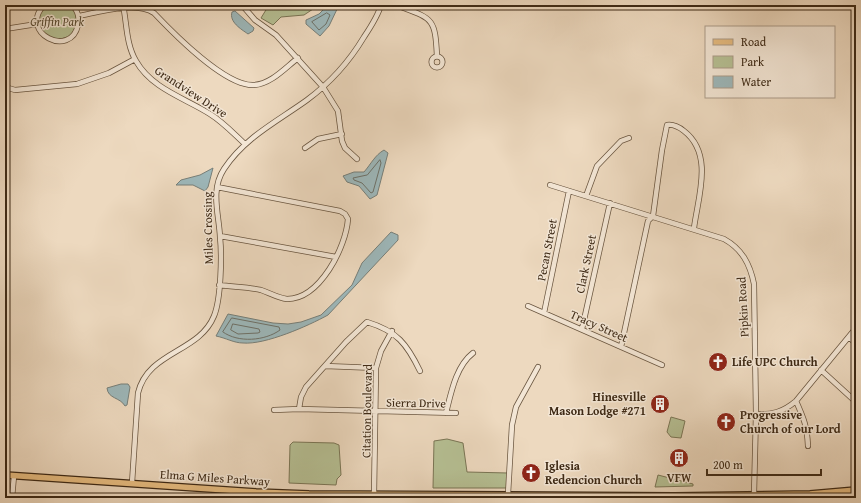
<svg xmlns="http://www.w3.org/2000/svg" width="861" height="503" font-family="'Gentium Book Plus',serif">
<rect width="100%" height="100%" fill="#edd9bf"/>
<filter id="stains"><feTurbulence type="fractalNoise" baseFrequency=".005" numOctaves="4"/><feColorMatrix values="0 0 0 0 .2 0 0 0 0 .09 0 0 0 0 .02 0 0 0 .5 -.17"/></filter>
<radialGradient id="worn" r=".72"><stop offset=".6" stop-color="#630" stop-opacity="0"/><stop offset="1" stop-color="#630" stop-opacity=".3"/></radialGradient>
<!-- green -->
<path fill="#b6c094" stroke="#7a7555" d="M46 5H70C75 9 77 15 76 22 73 51 32 38 39 16 41 12 44 8 46 5Z
M269 5H319L304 15 281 17 273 25 261 18Z
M671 417 685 421 681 438 671 437 667 432Z
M447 439 463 443 467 472 508 473 507 488H433L434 441Z
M293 442 334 443 339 445 341 475 337 479 336 485 289 483 290 445Z
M658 475 693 484V486L655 487Z"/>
<!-- water -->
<path fill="#9db8bb" stroke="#777f79" d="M328 5H339L329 26 320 36 306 24V20L319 14Z
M235 11 254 28 253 31 248 34C241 29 229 22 232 12Z
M384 150 388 153 377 195 370 199 359 186 347 182 343 176 354 172H364C371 164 375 155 384 150Z
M213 168 208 187 205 191 193 185H176L181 180 200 175Z
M391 232 398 235V240L328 315C308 326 265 345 243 343 234 343 226 338 216 336L228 314 273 323 288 324 301 322 321 315 352 285 362 263Z
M121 384H128L130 387 127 405 125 406C120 397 108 399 107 388Z"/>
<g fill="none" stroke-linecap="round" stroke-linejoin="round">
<!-- shore -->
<path stroke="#6e7168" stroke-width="1" d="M327 13 330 15 326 24 319 30 312 22Z
M380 160 381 163 373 192 371 193 362 183 354 180 353 178 367 175Z
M232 318 279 327 280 330C265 341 238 343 223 332Z
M233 324 259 329 260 332 258 333 238 334 231 330Z"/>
<defs>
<path id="minor" d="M44 5C18 33 71 59 78 25 80 17 78 11 72 5
M123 5C127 24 126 44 136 61 152 89 185 98 210 114 223 122 234 134 245 144
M242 5 255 20 276 35 323 87 338 111 342 141 345 148 357 159
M396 5C433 19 435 17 437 56
M79 16C99 12 136 1 154 13 173 33 226 87 254 85 271 84 285 68 298 58
M5 29 37 24
M431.5 62a5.5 5.5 0 1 1 11 0a5.5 5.5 0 1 1-11 0Z
M5 87 15 90 77 84 109 73 135 59
M305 148 318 139 342 134
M550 185 724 239C742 249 750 264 754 284L756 414 754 494
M217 187 340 211 345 214 348 219C346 247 320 299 287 299 278 298 270 293 261 290 248 287 233 287 219 285
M586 196 597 166 621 141 629 138
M220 236 336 257
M528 306 662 365
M544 313 569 191
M582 329 610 203
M849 337 856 344
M621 347 648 221 653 216 662 150 667 125C674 124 679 127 684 131 714 154 698 197 694 228
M325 366 376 368
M821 370 856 402
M796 401C804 419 807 426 808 446
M299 409 301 397 306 387 346 342 367 322C397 331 407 344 420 371
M274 410 299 409 456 413
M446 413C451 393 456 366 473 353
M756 414C772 415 783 412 796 401L856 328
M132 483 138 393C148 351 199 353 214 316 221 299 222 256 220 237 219 214 210 190 224 169 245 137 278 121 307 100 330 83 349 62 364 37 370 28 378 16 381 5
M508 494 512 425 516 407 538 367
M374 495 376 368 381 351 392 331
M12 498 14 476"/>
<path id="major" d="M5 475 256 492 309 494 675 496 810 494 856 490"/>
</defs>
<!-- minor casing -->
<use href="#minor" stroke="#6a5640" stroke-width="6"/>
<!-- major casing -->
<use href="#major" stroke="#3e2a16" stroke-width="8"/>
<!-- minor -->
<use href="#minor" stroke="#f3e6d5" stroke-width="4.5"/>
<!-- major -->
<use href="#major" stroke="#e6bc80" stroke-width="5.5"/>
</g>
<!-- icons -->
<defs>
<symbol id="church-disc" viewBox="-11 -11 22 22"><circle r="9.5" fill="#8f2418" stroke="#f3e6d5"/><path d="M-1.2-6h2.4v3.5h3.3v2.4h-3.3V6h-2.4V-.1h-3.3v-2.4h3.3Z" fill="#fff"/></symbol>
<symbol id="building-disc" viewBox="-11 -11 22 22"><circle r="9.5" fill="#8f2418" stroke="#f3e6d5"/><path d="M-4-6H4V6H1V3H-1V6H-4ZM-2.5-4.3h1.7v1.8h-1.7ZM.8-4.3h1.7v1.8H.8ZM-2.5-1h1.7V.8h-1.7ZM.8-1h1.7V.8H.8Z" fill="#fff"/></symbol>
</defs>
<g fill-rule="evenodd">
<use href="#church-disc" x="707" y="351" width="22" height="22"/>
<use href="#building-disc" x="649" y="393" width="22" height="22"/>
<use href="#church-disc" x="715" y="411" width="22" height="22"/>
<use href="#building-disc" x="668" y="447" width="22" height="22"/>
<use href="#church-disc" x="520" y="462" width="22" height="22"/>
</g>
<g text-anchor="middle" stroke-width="3" stroke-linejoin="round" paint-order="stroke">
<!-- park labels -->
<g font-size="12" font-style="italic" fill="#56482f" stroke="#f3e6d5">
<text x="57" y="26">Griffin Park</text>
</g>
<!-- street labels -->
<g font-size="12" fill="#3e2a16" stroke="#f3e6d5">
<text transform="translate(191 92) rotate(33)" y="4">Grandview Drive</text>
<text transform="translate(208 228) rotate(-91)" y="4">Miles Crossing</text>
<text transform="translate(547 250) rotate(-79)" y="4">Pecan Street</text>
<text transform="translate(586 264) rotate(-78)" y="4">Clark Street</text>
<text transform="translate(743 307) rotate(-93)" y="4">Pipkin Road</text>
<text transform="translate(599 326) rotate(24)" y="4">Tracy Street</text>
<text transform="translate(416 403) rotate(1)" y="4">Sierra Drive</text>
<text transform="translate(367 411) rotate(-89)" y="4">Citation Boulevard</text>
<text transform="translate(215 478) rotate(4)" y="4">Elma G Miles Parkway</text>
</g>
<!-- poi labels -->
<g font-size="12" font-weight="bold" fill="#3e2a16" stroke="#f3e6d5" text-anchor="start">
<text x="732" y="366">Life UPC Church</text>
<text x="646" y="401" text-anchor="end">Hinesville<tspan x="646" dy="14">Mason Lodge #271</tspan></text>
<text x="740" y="419">Progressive<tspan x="740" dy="14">Church of our Lord</tspan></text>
<text x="545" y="470">Iglesia<tspan x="545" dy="14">Redencion Church</tspan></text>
<text x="679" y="482" text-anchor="middle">VFW</text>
</g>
</g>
<!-- margin -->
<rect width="861" height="503" fill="none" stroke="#edd9bf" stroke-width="20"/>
<rect x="6" y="6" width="849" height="491" fill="none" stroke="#3e2a16" stroke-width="2"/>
<rect x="10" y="10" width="841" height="483" fill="none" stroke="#3e2a16"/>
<!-- legend -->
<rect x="705" y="26" width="130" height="72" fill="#f3e6d5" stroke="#ab9b89"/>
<rect x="713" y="39" width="20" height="6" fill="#e6bc80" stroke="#ab9b89"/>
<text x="741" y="46" font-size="12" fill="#3e2a16">Road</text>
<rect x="713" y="56" width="20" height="12" fill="#b6c094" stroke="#ab9b89"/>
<text x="741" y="66" font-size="12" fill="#3e2a16">Park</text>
<rect x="713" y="76" width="20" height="12" fill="#9db8bb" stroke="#ab9b89"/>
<text x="741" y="86" font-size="12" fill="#3e2a16">Water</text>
<!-- scale -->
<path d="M707 469v6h114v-6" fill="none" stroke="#3e2a16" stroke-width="2"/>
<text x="713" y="469" font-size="12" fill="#3e2a16" stroke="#f3e6d5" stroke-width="3" paint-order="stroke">200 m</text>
<rect width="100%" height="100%" filter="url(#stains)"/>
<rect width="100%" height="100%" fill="url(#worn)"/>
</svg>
